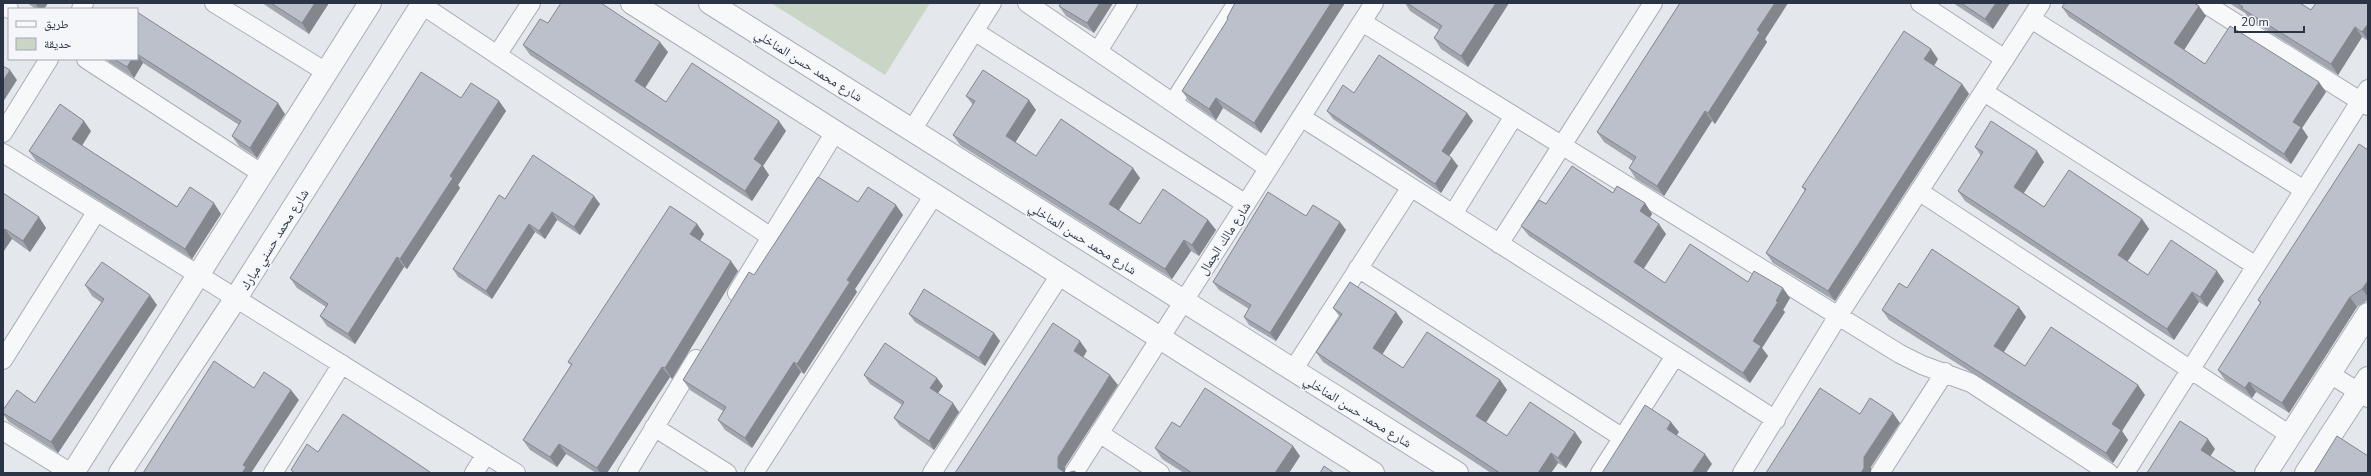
<svg xmlns="http://www.w3.org/2000/svg" width="2371" height="476" font-family="'Nunito Sans','Noto Naskh Arabic',sans-serif">
<rect width="100%" height="100%" fill="#e4e7ec"/>
<!-- green -->
<path fill="#c9d6c5" d="M771 3H930L885 75Z"/>
<g fill="none" stroke-linecap="round" stroke-linejoin="round">
<defs>
<path id="minor" d="M214 3 326 72
M1027 3 1268 168
M1920 3 2005 59
M2204 3 2368 106
M3 5 9 9
M422 5 771 237
M81 9 84 3
M2031 19 2304 190
M1362 22 1900 354 1922 365 1971 383 2109 473
M974 31 1246 204
M1098 51 1128 3
M497 55 531 3
M86 59 261 173
M1984 92 2256 266
M1173 103 1237 3
M1301 117 1776 420
M912 130 992 3
M3 133 49 59
M3 153 516 473
M1920 192 2290 435
M1453 214 1514 116
M1499 244 1653 3
M1358 268 1623 438
M737 293 835 132
M3 360 97 211
M1293 370 1411 187
M2330 374 2368 398
M654 427 727 473
M3 431 71 473
M1099 433 1160 473
M273 473 342 364
M474 473 486 454
M627 473 696 359
M754 473 934 195
M932 473 1060 275
M1074 473 1374 3
M1600 473 1675 356
M1742 473 1838 316 2041 3
M1880 473 1945 372
M2125 473 2368 89"/>
<path id="tertiary" d="M632 3 1373 473
M710 3 1457 473
M73 473 370 3
M120 473 236 298 423 3
M2266 473 2368 314
M2306 473 2368 378"/>
</defs>
<!-- minor casing -->
<use href="#minor" stroke="#a9aeb7" stroke-width="20"/>
<!-- tertiary casing -->
<use href="#tertiary" stroke="#a9aeb7" stroke-width="24"/>
<!-- minor -->
<use href="#minor" stroke="#f7f8fa" stroke-width="18"/>
<!-- tertiary -->
<use href="#tertiary" stroke="#f7f8fa" stroke-width="22"/>
</g>
<!-- wall -->
<path fill="#a1a5ae" d="M27 3H48L44 9H36Z
M262 3H329L309 34Z
M1113 3 1094 33 1066 16 1059 6Z
M1235 3H1345L1261 133 1223 108 1216 120 1189 101 1182 91 1228 20 1227 18Z
M1405 3H1509L1468 67 1441 49 1434 38 1439 30 1410 11Z
M1680 3H1788L1765 39 1767 42 1715 124 1712 121 1664 196 1636 179 1629 168 1633 161 1604 142 1597 132Z
M1953 3H2010L1993 29Z
M2229 3H2300L2311 10 2368 3V41L2362 37 2338 75 2249 19 2245 13Z
M2195 4 2206 16 2184 50 2205 64 2326 92 2302 128 2308 137 2291 164 2069 17 2062 7Z
M137 12 285 114 257 158 239 146 232 136 239 125 143 63 134 78 109 62 107 59H137Z
M548 23 668 52 645 88 666 102 786 131 763 166 769 175 752 201 530 55 523 45Z
M1938 59 1934 66 1962 84 1969 94 1835 301 1773 263 1766 253 1805 191 1802 187Z
M1354 93 1467 113 1473 121 1449 156 1458 166 1441 193 1333 119 1327 111Z
M966 96 1036 110 1015 142 1036 156 1140 178 1119 210 1140 224 1208 220 1216 230 1199 256 1191 251 1172 279 960 145 953 135 973 105Z
M461 98 499 101 506 111 458 185 460 188 407 269 404 267 355 344 327 326 320 316 326 307 297 288 290 278Z
M91 131 82 146 177 207 221 214 192 259 36 161 29 151Z
M1975 147 2044 162 2024 193 2044 207 2142 219 2149 229 2127 262 2148 275 2224 281 2207 307 2199 302 2174 340 1965 201 1958 191 1981 156Z
M2368 150V300L2357 307 2289 413 2256 392 2252 398 2225 380 2218 370 2261 304 2258 300Z
M3 193 46 228 30 252 12 239 3 252Z
M1613 193 1645 203 1652 214 1650 218 1666 234 1643 269 1665 283 1748 282 1790 298 1783 310 1785 312 1762 348 1768 356 1750 383 1529 236 1521 226 1546 204Z
M505 199 600 204 580 235 557 220 545 239 535 232 492 299 458 277 453 269Z
M858 202 903 215 855 289 857 292 804 374 801 372 752 448 725 430 718 420 723 411 690 390 683 380 754 275Z
M1306 216 1346 230 1276 341 1249 325 1244 317 1249 309 1219 290 1213 282Z
M697 224 704 234 700 241 738 271 672 379 670 377 607 473H596L566 454 557 467 530 450 523 440 571 365 568 362Z
M85 285 157 305 58 453 9 422 3 414V410L35 403 102 303 92 296Z
M1907 288 2026 317 2004 352 2025 366 2145 395 2122 431 2128 440 2113 463 1889 320 1882 310Z
M1333 308 1396 312 1403 322 1382 354 1403 368 1500 380 1507 390 1486 423 1507 436 1582 442 1566 468 1558 463 1551 473H1491L1323 362 1316 352 1340 317Z
M909 314 994 333 1000 341 985 366 915 322Z
M864 375 943 386 938 393 959 412 934 450 900 426 894 418 902 405 870 384Z
M1180 427 1300 456 1289 473H1184L1162 459 1155 448Z"/>
<!-- shaded-wall -->
<path fill="#83868d" d="M35 3H48L44 9H39Z
M315 3H329L309 34 302 23Z
M1100 3H1113L1094 33 1087 23Z
M1331 3H1345L1261 133 1254 123Z
M1496 3H1509L1468 67 1461 56Z
M1775 3H1788L1765 39 1767 42 1715 124 1708 113 1757 30Z
M1996 3H2010L1993 29 1985 19Z
M2199 6 2206 16 2182 53 2174 43Z
M2368 24V40L2362 32Z
M2355 27 2362 37 2338 75 2331 64Z
M660 42 668 52 643 91 635 81Z
M1931 49 1938 59 1931 70 1924 59Z
M137 54 143 63 134 78 127 67 132 59H137Z
M10 70 17 80 3 102V81Z
M2319 82 2326 92 2302 128 2308 137 2291 164 2284 154 2293 122Z
M1962 84 1969 94 1835 301 1828 291Z
M1216 98 1223 108 1216 120 1209 109Z
M1029 100 1036 110 1013 146 1006 136Z
M499 101 506 111 458 185 460 188 407 269 400 259 450 176Z
M278 103 285 114 257 158 250 148Z
M1705 111 1712 121 1664 196 1657 186Z
M1467 113 1473 121 1447 159 1442 151Z
M84 121 91 131 79 150 72 139Z
M779 121 786 131 763 166 769 175 752 201 745 191 754 159Z
M2037 151 2044 162 2021 197 2014 187Z
M1452 158 1458 166 1441 193 1435 184Z
M1133 168 1140 178 1116 214 1109 204Z
M594 196 600 204 580 235 574 227Z
M214 203 221 214 192 259 185 249Z
M1645 203 1652 214 1647 221 1640 211Z
M896 205 903 215 855 289 857 292 804 374 797 364 847 280Z
M552 212 557 220 545 239 539 231Z
M39 217 46 228 30 252 23 241Z
M2142 219 2149 229 2125 265 2118 255Z
M1208 220 1216 230 1199 256 1192 245Z
M1340 222 1346 230 1276 341 1270 333Z
M529 224 535 232 492 299 486 291Z
M697 224 704 234 697 245 690 234Z
M1659 224 1666 234 1641 273 1634 262Z
M5 229 12 239 3 252V231Z
M1184 240 1191 251 1172 279 1165 269Z
M397 257 404 267 355 344 348 334Z
M731 261 738 271 672 379 665 368Z
M2217 271 2224 281 2207 307 2200 297Z
M2368 281V297L2362 289Z
M1783 288 1790 298 1783 310 1785 312 1762 348 1768 356 1750 383 1743 373 1753 341Z
M2192 292 2199 302 2174 340 2167 329Z
M150 295 157 305 58 453 51 442Z
M2350 297 2357 307 2289 413 2282 403Z
M2019 307 2026 317 2001 356 1994 346Z
M1396 312 1403 322 1380 358 1373 348Z
M994 333 1000 341 985 366 979 358Z
M1080 341 1087 351 1081 361 1074 351Z
M794 362 801 372 752 448 745 438Z
M662 367 670 377 607 473H600L597 468Z
M1110 375 1118 385 1065 467V473L1058 468V457Z
M937 378 943 386 936 396 930 388Z
M1500 380 1507 390 1483 426 1476 416Z
M2249 382 2256 392 2252 398 2245 388Z
M2138 385 2145 395 2122 431 2128 440 2113 463 2106 453 2112 424Z
M291 390 299 400 251 473H242L243 465Z
M953 403 959 412 934 450 929 441Z
M1893 413 1900 423 1871 467V473H1861L1864 457Z
M1671 422 1679 432 1674 439 1667 429Z
M1575 432 1582 442 1566 468 1558 458Z
M2208 439 2215 449 2208 460 2201 450Z
M559 444 566 454 557 467 550 457Z
M1293 446 1300 456 1289 473H1275Z
M1551 453 1558 463 1551 473H1538Z
M1705 454 1712 464 1706 473H1692Z"/>
<!-- building -->
<path fill="#bbc0ca" stroke="#83868d" d="M271 3H315L302 23Z
M561 3H601L660 42 635 81 666 102 692 63 779 121 754 159 762 165 745 191 523 45 540 19 548 23Z
M1061 3H1100L1087 23 1059 6Z
M1235 3H1331L1254 123 1216 98 1209 109 1182 91 1228 19 1227 18Z
M1407 3H1496L1461 56 1434 38 1442 26Z
M1680 3H1775L1757 30 1760 32 1708 113 1705 111 1657 186 1629 168 1636 157 1597 132Z
M1961 3H1996L1985 19Z
M2065 3H2194L2199 6 2174 43 2205 64 2230 26 2319 82 2293 122 2301 127 2284 154 2062 7Z
M2237 3H2300L2311 10 2316 3H2368V24L2362 32 2355 27 2331 64 2241 8 2243 7Z
M137 12 278 103 250 148 232 136 241 121 137 54Z
M1904 31 1931 49 1924 59 1962 84 1828 291 1766 253 1806 189 1802 187Z
M1379 55 1467 113 1442 151 1452 158 1435 184 1327 111 1343 85 1354 93Z
M114 59H132L127 67Z
M3 66 10 70 3 81Z
M983 70 1029 100 1006 136 1036 156 1061 119 1133 168 1109 204 1140 224 1163 189 1208 220 1192 245 1184 240 1165 269 953 135 975 101 966 96Z
M421 72 461 98 471 83 499 101 450 176 453 178 400 259 397 257 348 334 320 316 328 304 290 278Z
M60 104 84 121 72 139 177 207 190 187 214 203 185 249 29 151Z
M1991 121 2037 151 2014 187 2044 207 2069 170 2142 219 2118 255 2148 275 2171 240 2217 271 2200 297 2192 292 2167 329 1958 191 1983 152 1975 147Z
M2359 144 2368 150V281L2362 289 2350 297 2282 403 2249 382 2245 388 2218 370 2261 302 2258 300Z
M533 155 594 196 574 227 552 212 539 231 529 224 486 291 453 269 499 195 505 199Z
M1572 166 1613 193 1617 186 1645 203 1640 211 1659 224 1634 262 1665 283 1690 244 1748 282 1754 271 1783 288 1776 301 1778 302 1753 341 1761 346 1743 373 1521 226 1539 200 1546 204Z
M818 177 858 202 868 187 896 205 847 280 850 282 797 364 794 362 745 438 718 420 726 407 683 380 749 272 754 275Z
M1268 192 1306 216 1313 205 1340 222 1270 333 1244 317 1251 305 1213 282Z
M3 193 39 217 23 241 5 229 3 231Z
M670 206 697 224 690 234 731 261 665 368 662 367 597 468 559 444 550 457 523 440 572 364 568 362Z
M1932 249 2019 307 1994 346 2025 366 2051 327 2138 385 2112 424 2121 430 2106 453 1882 310 1899 283 1907 288Z
M102 262 150 295 51 442 3 413V410L17 390 35 403 104 299 85 285Z
M1350 282 1396 312 1373 348 1403 368 1427 332 1500 380 1476 416 1507 436 1530 402 1575 432 1558 458 1551 453 1538 473H1500L1316 352 1342 314 1333 308Z
M924 289 994 333 979 358 909 314Z
M1053 323 1080 341 1074 351 1110 375 1058 457V468L1066 473H955Z
M885 343 937 378 930 388 953 403 929 441 894 418 904 402 864 375Z
M214 361 254 388 264 372 291 390 243 465 246 467 242 473H143Z
M1205 388 1293 446 1275 473H1192L1155 448 1172 422 1180 427Z
M1820 388 1860 414 1870 398 1893 413 1864 457V468L1861 473H1766Z
M1645 405 1671 422 1667 429 1705 454 1692 473H1602Z
M343 414 430 472V473H295L291 470 307 444 318 452Z
M2180 421 2208 439 2201 450 2237 473H2147Z
M2337 436 2368 456V473H2314Z
M1324 466 1334 473H1320Z
M1074 471 1077 473H1067Z"/>
<g text-anchor="middle" stroke-width="3.5" stroke-linejoin="round" paint-order="stroke">
<!-- street labels -->
<g font-size="13" fill="#2b3445" stroke="#f4f6f9">
<text transform="translate(809 65) rotate(32)" y="5">شارع محمد حسن المناخلي</text>
<text transform="translate(1083 238) rotate(32)" y="5">شارع محمد حسن المناخلي</text>
<text transform="translate(1224 238) rotate(-57)" y="5">شارع مالك الجمال</text>
<text transform="translate(274 239) rotate(-58)" y="5">شارع محمد حسني مبارك</text>
<text transform="translate(1358 411) rotate(32)" y="5">شارع محمد حسن المناخلي</text>
</g>
</g>
<!-- border -->
<rect width="2371" height="476" fill="none" stroke="#2b3445" stroke-width="8"/>
<!-- legend -->
<rect x="8" y="8" width="130" height="52" fill="#f4f6f9" stroke="#a4a8b1"/>
<rect x="16" y="21" width="20" height="6" fill="#f7f8fa" stroke="#a4a8b1"/>
<text x="44" y="28" font-size="12" fill="#2b3445">طريق</text>
<rect x="16" y="38" width="20" height="12" fill="#c9d6c5" stroke="#a4a8b1"/>
<text x="44" y="48" font-size="12" fill="#2b3445">حديقة</text>
<!-- scale -->
<path d="M2235 26v6h69v-6" fill="none" stroke="#2b3445" stroke-width="2"/>
<text x="2241" y="26" font-size="12" fill="#2b3445" stroke="#f4f6f9" stroke-width="3" paint-order="stroke">20 m</text>
</svg>
